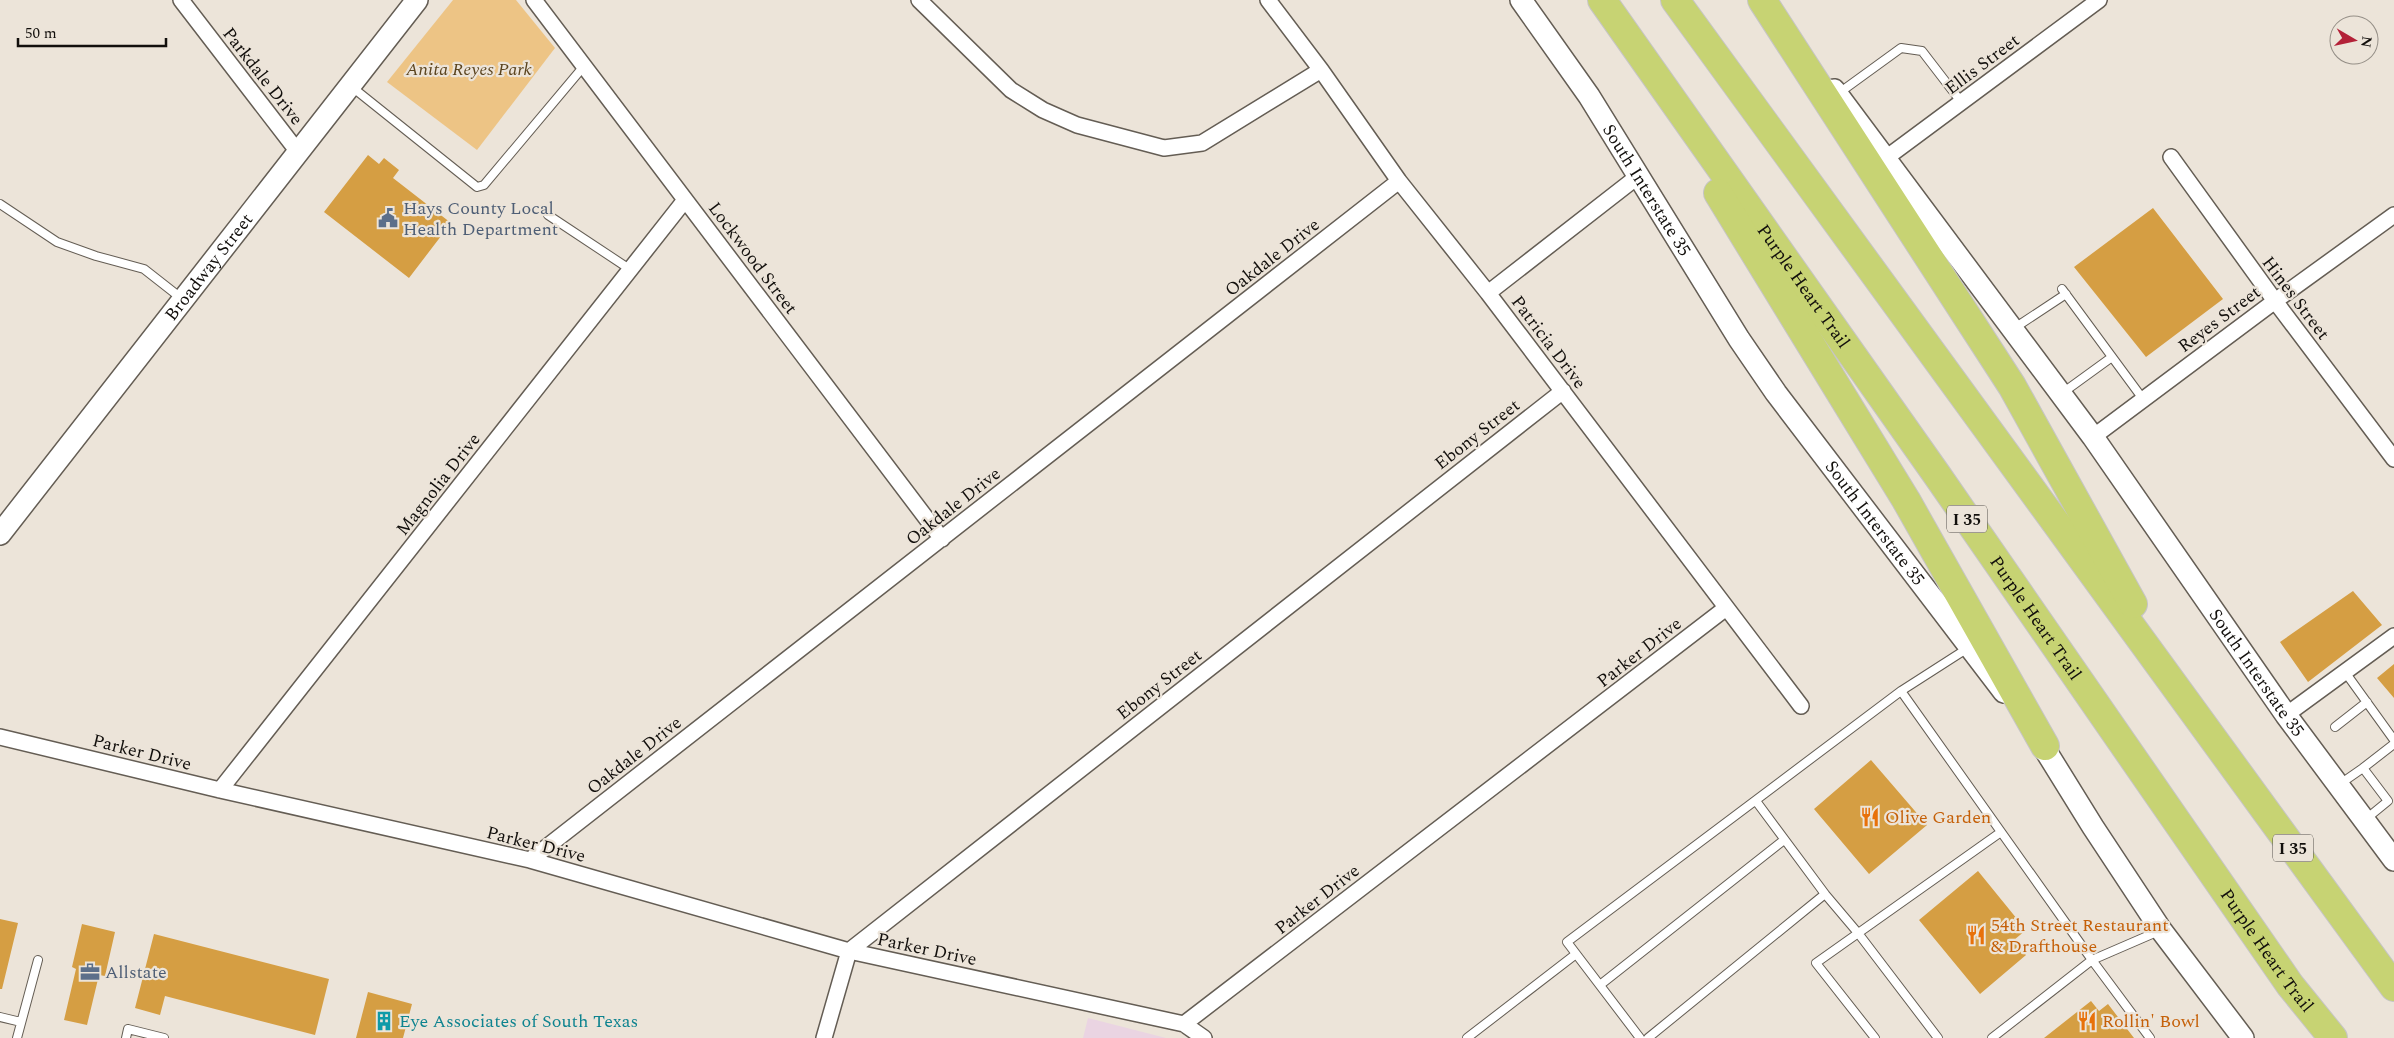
<svg xmlns="http://www.w3.org/2000/svg" width="2394" height="1038" font-family="Spectral,serif">
<rect width="100%" height="100%" fill="#ece4d9"/>
<!-- education -->
<path fill="#ead4e2" d="M1088 1018 1166 1038H1083Z"/>
<!-- green -->
<path fill="#edc485" d="M453 0H516L555 48 477 150 387 82Z"/>
<!-- building -->
<path fill="#d59e43" d="M368 155 379 164 384 158 399 170 393 178 451 223 409 278 324 212Z
M2153 208 2223 299 2146 357 2074 267Z
M2353 591 2382 625 2308 682 2280 642Z
M2394 664V698L2377 678Z
M1871 760 1927 825 1869 874 1814 809Z
M1978 871 2026 930 2014 940 2026 955 1980 994 1919 920Z
M0 919 18 923 2 989H0Z
M82 924 115 932 105 976 99 975 87 1025 64 1020 76 969 72 967Z
M154 934 329 979 315 1035 165 996 160 1015 135 1008Z
M368 992 412 1004 403 1038H356Z
M2091 1001 2099 1011 2108 1004 2134 1038H2044Z"/>
<g fill="none" stroke-linecap="round" stroke-linejoin="round">
<defs>
<path id="lane" d="M352 87 477 187 484 185 584 66
M1839 93 1901 48 1922 51 1962 103
M0 204 57 242 96 256 144 269 181 298
M548 215 631 270
M2062 289 2143 399
M2013 329 2066 294
M2061 394 2112 357
M1968 648 1901 691 2092 960 1992 1038
M2345 672 2394 740
M2335 727 2367 702
M2340 784 2363 768
M2366 819 2388 801 2363 768 2394 744
M1825 894 1858 933 1938 1038
M1600 985 1784 840
M0 1017 21 1022
M17 1038 38 960
M126 1038 128 1029 164 1038
M1467 1038 1576 954
M1640 1038 1567 942 1901 691
M1648 1038 1825 894 1756 801
M1875 1038 1816 963 2001 832
M2150 1038 2092 960 2159 931"/>
<path id="street" d="M181 0 298 152
M534 0 942 539
M919 0 1011 90 1043 110 1077 125 1164 148 1202 143 1321 70
M1268 0 1321 70 1399 181 1488 293 1801 706
M2171 157 2275 301 2394 459
M1886 158 2099 0
M1488 293 1637 177
M2093 437 2275 301 2394 215
M2286 715 2394 636
M0 737 220 790 530 860 849 951 1184 1024 1204 1038
M220 790 685 200
M530 860 1399 181
M1184 1024 1726 608
M824 1038 849 951 1563 391"/>
<g id="secondary">
<path id="s1" d="M1521 0 1589 96 1739 339 1776 393 2004 692"/>
<path id="s2" d="M1834 90 2093 437 2286 715 2394 860"/>
<path id="s3" d="M0 534 417 0"/>
<path d="M2036 735 2093 827 2161 930 2243 1038"/>
</g>
<g id="highway">
<path id="s4" d="M1602 0 1937 475 2290 985 2333 1038"/>
<path d="M1675 0 2394 987"/>
<path d="M1762 0 2012 386 2133 604"/>
<path d="M1718 193 1906 500 2045 746"/>
</g>
</defs>
<!-- lane casing -->
<use href="#lane" stroke="#645d54" stroke-width="10"/>
<!-- street casing -->
<use href="#street" stroke="#645d54" stroke-width="18"/>
<!-- secondary casing -->
<use href="#secondary" stroke="#645d54" stroke-width="24"/>
<!-- highway casing -->
<use href="#highway" stroke="#c6c5c5" stroke-width="30"/>
<!-- lane -->
<use href="#lane" stroke="#fff" stroke-width="8"/>
<!-- street -->
<use href="#street" stroke="#fff" stroke-width="15"/>
<!-- secondary -->
<use href="#secondary" stroke="#fff" stroke-width="21"/>
<!-- highway -->
<use href="#highway" stroke="#c7d373" stroke-width="28"/>
</g>
<!-- icons -->
<defs>
<symbol id="civic-bare" viewBox="-9 -9 18 18"><path d="M-.6-6.5H3V-4.5H.6V-3L4-1V1h2V6H-6V1h2V-1L-.6-3ZM-1.2 2.5V6h2.4V2.5Z" fill="#5c6f8a" stroke="#ece4d9" stroke-width="2.5" paint-order="stroke"/></symbol>
<symbol id="restaurant-bare" viewBox="-9 -9 18 18"><path d="M-5-6h1v4h1v-4h1v4h1v-4h1v5L-1.5 .5V6h-2V.5L-5-1ZM5-6V6H3V1.5H1.5Q1.5-4 5-6Z" fill="#e8710a" stroke="#ece4d9" stroke-width="2.5" paint-order="stroke"/></symbol>
<symbol id="office-bare" viewBox="-9 -9 18 18"><path d="M-6-3h4V-5.5h4V-3h4V5H-6ZM-1-4.5V-3h2v-1.5ZM-6 0V1H6V0Z" fill="#5c6f8a" stroke="#ece4d9" stroke-width="2.5" paint-order="stroke"/></symbol>
<symbol id="building-bare" viewBox="-9 -9 18 18"><path d="M-4-6H4V6H1V3H-1V6H-4ZM-2.5-4.3h1.7v1.8h-1.7ZM.8-4.3h1.7v1.8H.8ZM-2.5-1h1.7V.8h-1.7ZM.8-1h1.7V.8H.8Z" fill="#0f9aa8" stroke="#ece4d9" stroke-width="2.5" paint-order="stroke"/></symbol>
</defs>
<g fill-rule="evenodd">
<use href="#civic-bare" x="374" y="204" width="28" height="28"/>
<use href="#restaurant-bare" x="1856" y="803" width="28" height="28"/>
<use href="#restaurant-bare" x="1962" y="921" width="28" height="28"/>
<use href="#office-bare" x="76" y="958" width="28" height="28"/>
<use href="#building-bare" x="370" y="1007" width="28" height="28"/>
<use href="#restaurant-bare" x="2073" y="1007" width="28" height="28"/>
</g>
<g text-anchor="middle" stroke-width="4.5" stroke-linejoin="round" paint-order="stroke">
<!-- shield labels -->
<g fill="#ece4d9" stroke="#534f4a" stroke-width="1">
<rect x="1947" y="505.5" width="40" height="27" rx="4"/>
<rect x="2273" y="834.5" width="40" height="27" rx="4"/>
</g>
<g font-size="16" font-weight="bold" fill="#120f0c">
<text x="1967" y="525">I 35</text>
<text x="2293" y="854">I 35</text>
</g>
<!-- street labels -->
<g font-size="18" fill="#120f0c" stroke="#ece4d9">
<text transform="translate(1982 64) rotate(-37)" y="6">Ellis Street</text>
<text transform="translate(263 76) rotate(52)" y="6">Parkdale Drive</text>
<text dy="6" stroke="none"><textPath href="#s1" startOffset="228">South Interstate 35</textPath></text>
<text transform="translate(1272 257) rotate(-38)" y="6">Oakdale Drive</text>
<text transform="translate(753 258) rotate(53)" y="6">Lockwood Street</text>
<text dy="6" stroke="none"><textPath href="#s3" startOffset="339">Broadway Street</textPath></text>
<text dy="6" stroke="none"><textPath href="#s4" startOffset="350">Purple Heart Trail</textPath></text>
<text transform="translate(2296 298) rotate(53)" y="6">Hines Street</text>
<text transform="translate(2219 319) rotate(-37)" y="6">Reyes Street</text>
<text transform="translate(1549 342) rotate(53)" y="6">Patricia Drive</text>
<text transform="translate(1477 434) rotate(-38)" y="6">Ebony Street</text>
<text transform="translate(438 484) rotate(-52)" y="6">Magnolia Drive</text>
<text transform="translate(953 506) rotate(-38)" y="6">Oakdale Drive</text>
<text dy="6" stroke="none"><textPath href="#s1" startOffset="632">South Interstate 35</textPath></text>
<text dy="6" stroke="none"><textPath href="#s4" startOffset="755">Purple Heart Trail</textPath></text>
<text transform="translate(1639 652) rotate(-38)" y="6">Parker Drive</text>
<text dy="6" stroke="none"><textPath href="#s2" startOffset="720">South Interstate 35</textPath></text>
<text transform="translate(1159 684) rotate(-38)" y="6">Ebony Street</text>
<text transform="translate(142 752) rotate(14)" y="6">Parker Drive</text>
<text transform="translate(634 755) rotate(-38)" y="6">Oakdale Drive</text>
<text transform="translate(536 844) rotate(14)" y="6">Parker Drive</text>
<text transform="translate(1317 899) rotate(-38)" y="6">Parker Drive</text>
<text transform="translate(927 949) rotate(12)" y="6">Parker Drive</text>
<text dy="6" stroke="none"><textPath href="#s4" startOffset="1160">Purple Heart Trail</textPath></text>
</g>
<!-- park labels -->
<g font-size="18" font-style="italic" fill="#5a431d" stroke="#ece4d9">
<text x="469" y="75">Anita Reyes Park</text>
</g>
<!-- service labels -->
<g font-size="18" fill="#4e5e75" stroke="#ece4d9" text-anchor="start">
<text x="403" y="214">Hays County Local<tspan x="403" dy="21">Health Department</tspan></text>
<text x="105" y="978">Allstate</text>
</g>
<!-- food labels -->
<g font-size="18" fill="#c56008" stroke="#ece4d9" text-anchor="start">
<text x="1885" y="823">Olive Garden</text>
<text x="1991" y="931">54th Street Restaurant<tspan x="1991" dy="21">&amp; Drafthouse</tspan></text>
<text x="2102" y="1027">Rollin' Bowl</text>
</g>
<!-- culture labels -->
<g font-size="18" fill="#0d838f" stroke="#ece4d9" text-anchor="start">
<text x="399" y="1027">Eye Associates of South Texas</text>
</g>
</g>
<!-- north arrow -->
<g transform="translate(2354 40) rotate(99)"><circle r="24" fill="#ece4d9" stroke="#958f87"/>
<path d="M0-4L9 19L0 12L-9 19Z" fill="#b32138"/>
<text y="-8" font-size="14" font-weight="bold" text-anchor="middle" fill="#120f0c">N</text>
</g>
<!-- scale -->
<path d="M18 38v8h148v-8" fill="none" stroke="#120f0c" stroke-width="2.5"/>
<text x="25" y="38" font-size="15" fill="#120f0c" stroke="#ece4d9" stroke-width="4" paint-order="stroke">50 m</text>
</svg>
